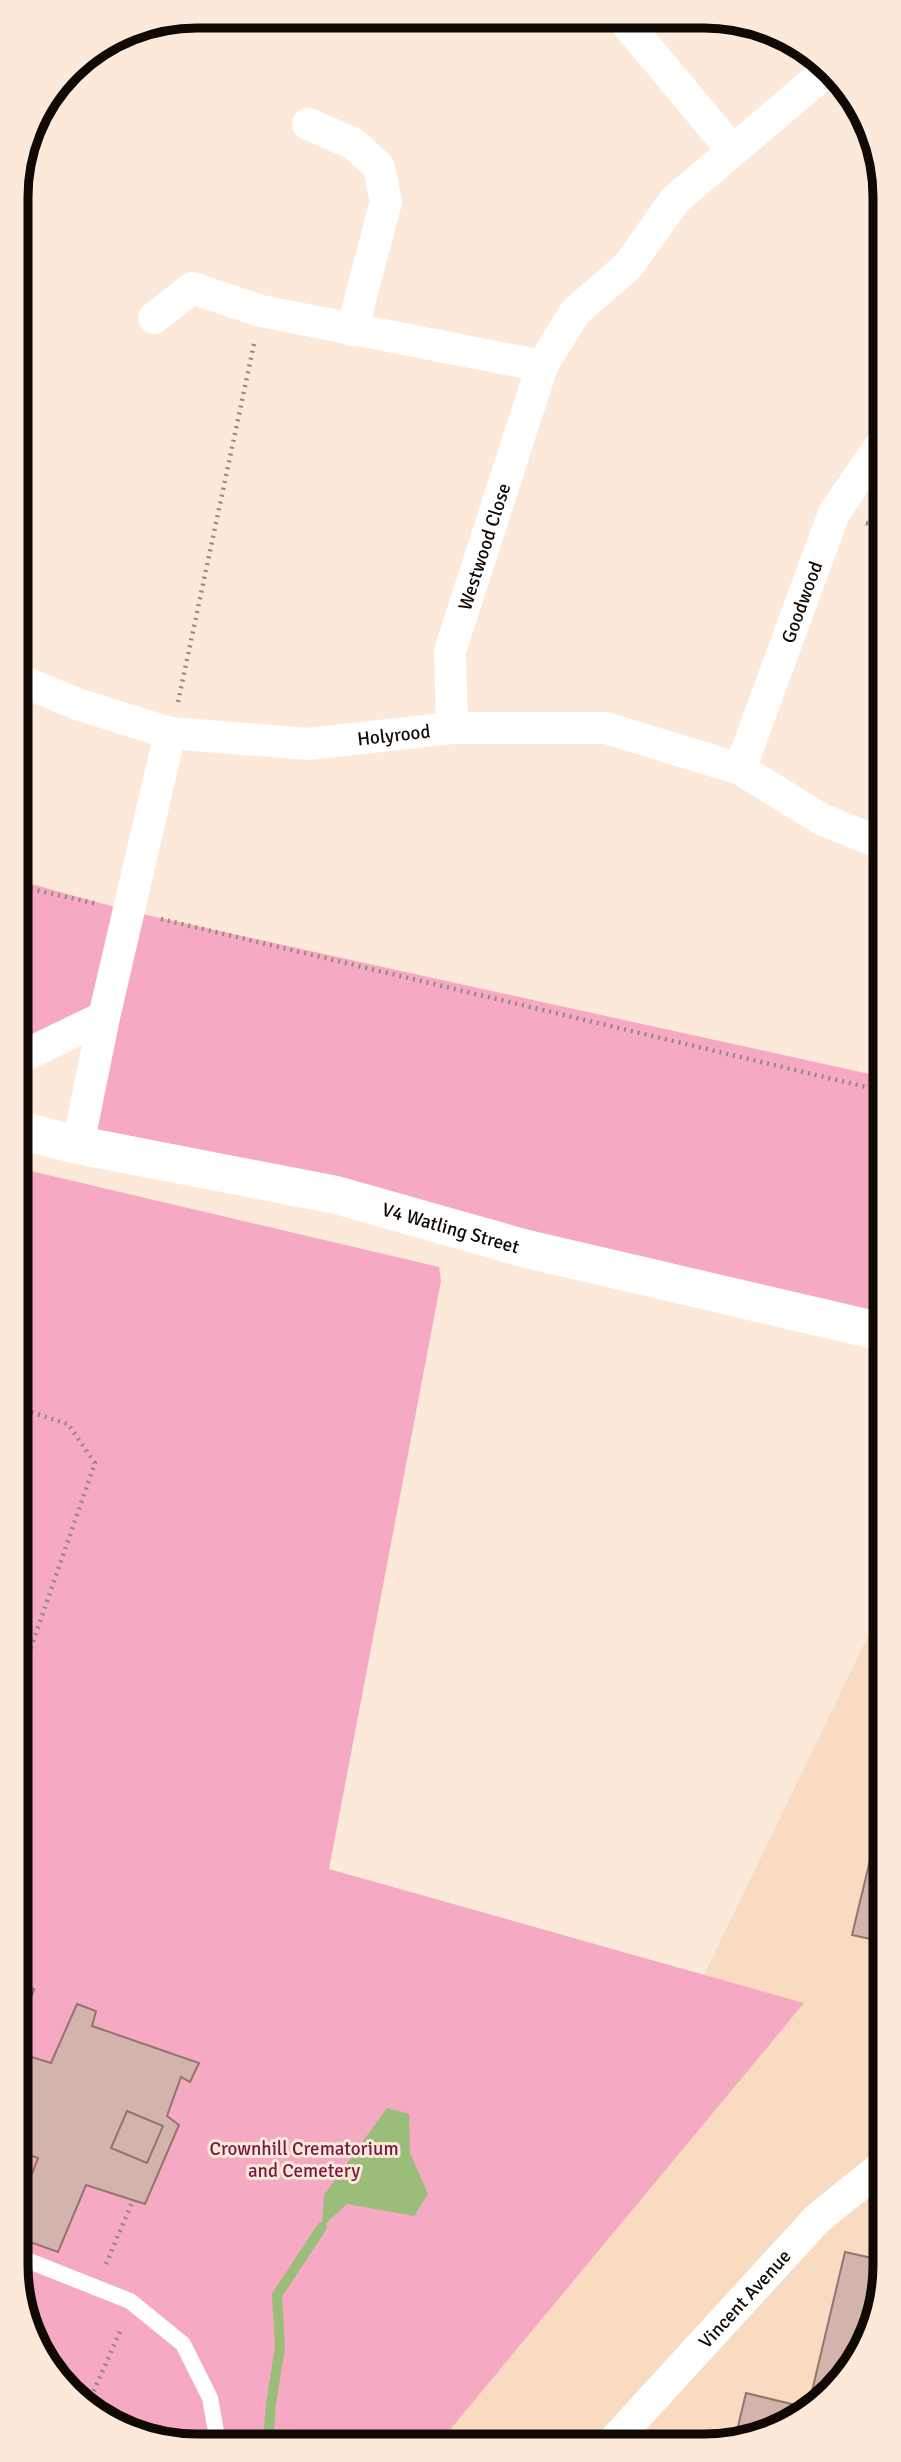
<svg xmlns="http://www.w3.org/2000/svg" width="901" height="2462" font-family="Signika,sans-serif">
<rect width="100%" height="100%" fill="#fce9d9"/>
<!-- built -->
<path fill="#f8dbc1" d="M884 1603 885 2276 841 2384 795 2422 740 2443H439L803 2003 704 1975Z"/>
<!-- green -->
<path fill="#f6a9c2" d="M17 880 129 911 883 1077V1332L78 1145 104 1018 17 1059Z
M18 1168 439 1267 441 1281 329 1869 804 2003 439 2443H162L69 2393 19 2301Z"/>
<!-- water -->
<path fill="#9abd79" d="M387 2108 409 2114 410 2153 428 2194 414 2216 347 2204 322 2227 324 2195Z"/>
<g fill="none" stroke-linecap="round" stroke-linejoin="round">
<!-- stream -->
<path stroke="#9abd79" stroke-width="10" d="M268 2443 271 2404 280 2347 277 2295 322 2227"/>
</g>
<!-- building -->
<path fill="#d3b4ad" stroke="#92756f" stroke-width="2" d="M884 1802V1942L852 1935Z
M19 1983 34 1989 26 2014 19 2012Z
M77 2004 96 2011 92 2026 199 2063 190 2082 181 2077 167 2116 179 2125 145 2204 86 2185 58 2252 19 2238V2198L22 2199 38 2158 19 2151V2053L51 2063Z
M127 2111 163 2126 147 2163 111 2148Z
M885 2243V2276L872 2334 841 2384 795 2422 740 2443H734L746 2393 808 2408 845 2252 881 2260Z"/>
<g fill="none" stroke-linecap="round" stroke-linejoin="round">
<!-- path -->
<path stroke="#96897d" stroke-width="4.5" stroke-dasharray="2 5" stroke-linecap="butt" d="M866 523 882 528
M178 702 254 344
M17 886 98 904
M161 919 883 1091
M18 1408 68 1424 95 1463 18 1685
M106 2264 133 2200
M88 2404 122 2327"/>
<!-- lane -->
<path stroke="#fff" stroke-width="16" d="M19 2257 130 2301 183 2344 210 2398 218 2443"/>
<!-- street -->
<g stroke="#fff" stroke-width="32">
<path d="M623 19 732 150"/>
<path d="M308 124 354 144 379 167 386 202 352 330"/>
<path d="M154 318 192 288 261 311 542 366"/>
<path id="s1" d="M17 679 80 705 170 733 308 744 452 728H606L740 769 821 819 883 844"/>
<path id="s2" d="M452 728 450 651 542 366 575 312 628 266 675 200 830 68"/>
<path id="s3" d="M740 769 834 513 882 443"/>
<path d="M17 1059 104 1017"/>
<path d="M78 1145 104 1017 170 733"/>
<path id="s4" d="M612 2443 817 2219 885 2164"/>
</g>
<!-- secondary -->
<path stroke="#fff" stroke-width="38" id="s5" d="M18 1130 78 1145 336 1195 523 1248 883 1332"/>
</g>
<g text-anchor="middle" stroke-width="6" stroke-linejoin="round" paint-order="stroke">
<!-- street labels -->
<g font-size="19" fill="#110a04" stroke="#fce9d9">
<text dy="7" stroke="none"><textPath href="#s2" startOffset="187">Westwood Close</textPath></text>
<text dy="7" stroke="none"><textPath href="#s3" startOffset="178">Goodwood</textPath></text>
<text dy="7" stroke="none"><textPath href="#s1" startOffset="387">Holyrood</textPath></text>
<text dy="7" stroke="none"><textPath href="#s5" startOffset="444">V4 Watling Street</textPath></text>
<text dy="7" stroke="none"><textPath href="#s4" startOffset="196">Vincent Avenue</textPath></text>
</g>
<!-- park labels -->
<g font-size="19" fill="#761a43" stroke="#fce9d9">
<text x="304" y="2155">Crownhill Crematorium<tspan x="304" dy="22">and Cemetery</tspan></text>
</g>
</g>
<!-- crop -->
<path d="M0 0H901V2462H0ZM197 28H704A169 169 0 0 1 873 197V2265A169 169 0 0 1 704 2434H197A169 169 0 0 1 28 2265V197A169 169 0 0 1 197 28Z" fill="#fce9d9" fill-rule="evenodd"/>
<path fill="none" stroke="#110a04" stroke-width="9" d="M197 28H704A169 169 0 0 1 873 197V2265A169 169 0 0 1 704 2434H197A169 169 0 0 1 28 2265V197A169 169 0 0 1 197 28Z"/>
</svg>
